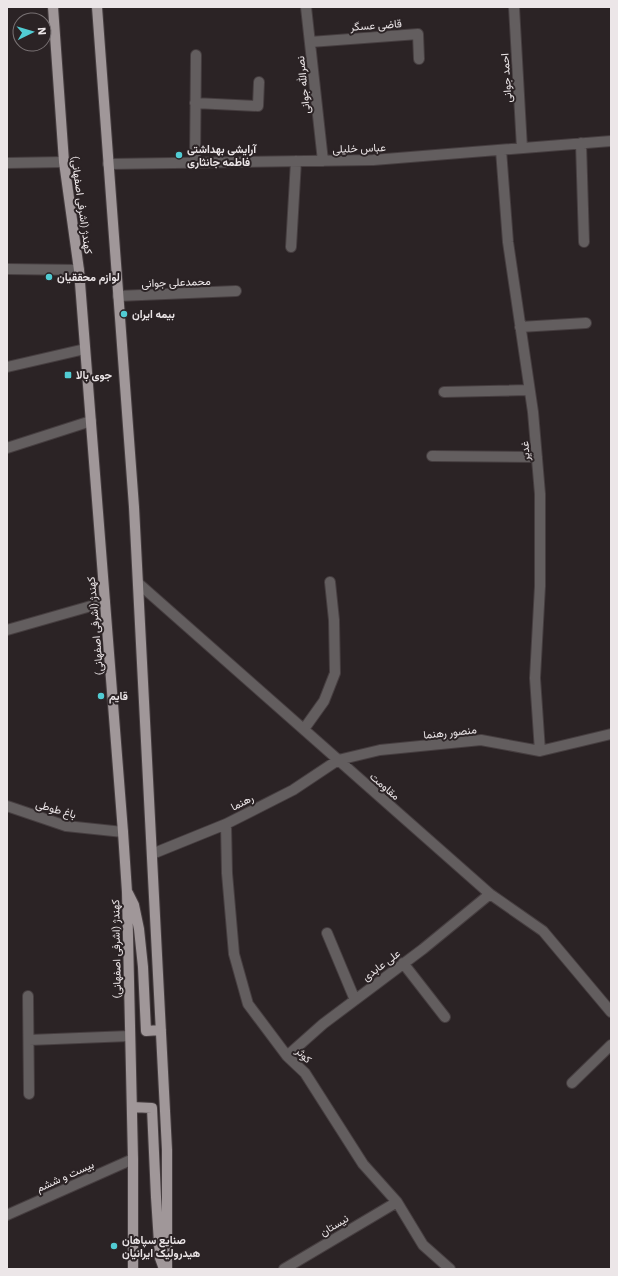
<svg xmlns="http://www.w3.org/2000/svg" width="618" height="1276" font-family="'IBM Plex Sans',Vazirmatn,sans-serif">
<rect width="100%" height="100%" fill="#2b2325"/>
<g fill="none" stroke-linecap="round" stroke-linejoin="round">
<defs>
<path id="minor" d="M306 7 323 161
M514 7 522 148
M310 42 418 34 419 59
M195 103 258 106 259 82
M581 143 584 242
M501 150 508 242 533 412 540 494V586L535 678 540 751
M7 163 64 162
M195 163 196 55
M108 164 373 160 611 141
M291 247 296 161
M7 269 79 270
M118 296 236 291
M520 327 586 323
M7 367 85 349
M444 392 529 390
M7 448 91 421
M432 456 537 457
M138 583 490 894 543 931 611 1012
M7 630 105 602
M304 729 324 701 335 673 334 620 330 582
M7 806 66 826 123 832
M226 824 227 873 234 954 248 1004 287 1056 305 1073 363 1164 397 1202 423 1245 450 1269
M152 854 226 824 293 790 338 760 380 750 481 740 540 751 611 734
M327 933 355 1000
M403 963 445 1017
M28 996 29 1094
M29 1040 130 1036
M287 1056 323 1024 423 949 490 894
M572 1083 611 1045
M7 1215 133 1159
M284 1269 397 1202"/>
<path id="major" d="M53 7 64 162 79 270 123 832 127 892 133 1159V1269
M97 7 134 507 167 1150V1269
M128 893 134 905 139 929 143 967 146 1031 161 1030
M132 1107 152 1108 156 1197 160 1258 164 1269"/>
</defs>
<!-- minor casing -->
<use href="#minor" stroke="#463e40" stroke-width="12"/>
<!-- major casing -->
<use href="#major" stroke="#463e40" stroke-width="12"/>
<!-- minor -->
<use href="#minor" stroke="#635e5f" stroke-width="10"/>
<!-- major -->
<use href="#major" stroke="#a09799" stroke-width="10"/>
</g>
<!-- markers -->
<g fill="#51ccd3" stroke="#2b2325" stroke-width="1.5">
<circle cx="179" cy="155" r="4"/>
<circle cx="49" cy="277" r="4"/>
<circle cx="124" cy="314" r="4"/>
<rect x="64" y="371" width="8" height="8" rx="2"/>
<circle cx="101" cy="696" r="4"/>
<circle cx="114" cy="1246" r="4"/>
</g>
<g text-anchor="middle" stroke-width="4" stroke-linejoin="round" paint-order="stroke">
<!-- street labels -->
<g font-size="11" fill="#ece6e8" stroke="#2b2325">
<text transform="translate(376 25) rotate(-4)" y="4">قاضی عسگر</text>
<text transform="translate(506 78) rotate(-94)" y="4">احمد جوانی</text>
<text transform="translate(303 85) rotate(-96)" y="4">نصرالله جوانی</text>
<text transform="translate(359 148) rotate(-2)" y="4">عباس خلیلی</text>
<text transform="translate(82 205) rotate(82)" y="4">کهندژ (اشرفی اصفهانی)</text>
<text transform="translate(176 282) rotate(-2)" y="4">محمدعلی جوانی</text>
<text transform="translate(525 451) rotate(-95)" y="4">غدیر</text>
<text transform="translate(95 626) rotate(-95)" y="4">کهندژ (اشرفی اصفهانی)</text>
<text transform="translate(450 732) rotate(-6)" y="4">منصور رهنما</text>
<text transform="translate(385 786) rotate(41)" y="4">مقاومت</text>
<text transform="translate(242 802) rotate(-27)" y="4">رهنما</text>
<text transform="translate(56 809) rotate(16)" y="4">باغ طوطی</text>
<text transform="translate(116 949) rotate(-91)" y="4">کهندژ (اشرفی اصفهانی)</text>
<text transform="translate(381 965) rotate(-37)" y="4">علی عابدی</text>
<text transform="translate(304 1055) rotate(45)" y="4">کوثر</text>
<text transform="translate(65 1176) rotate(-24)" y="4">بیست و ششم</text>
<text transform="translate(334 1225) rotate(-31)" y="4">نیستان</text>
</g>
<!-- poi labels -->
<g font-size="11" font-weight="bold" fill="#ece6e8" stroke="#2b2325" text-anchor="start">
<text x="187" y="153">آرایشی بهداشتی<tspan x="187" dy="13">فاطمه جانثاری</tspan></text>
<text x="57" y="281">لوازم محققیان</text>
<text x="132" y="318">بیمه ایران</text>
<text x="76" y="379">جوی بالا</text>
<text x="109" y="700">قایم</text>
<text x="122" y="1244">صنایع سپاهان<tspan x="122" dy="13">هیدرولیک ایرانیان</tspan></text>
</g>
</g>
<!-- border -->
<rect width="618" height="1276" fill="none" stroke="#ece6e8" stroke-width="16"/>
<!-- north arrow -->
<g transform="translate(32 32) rotate(85)"><circle r="19" fill="#2b2325" stroke="#787173"/>
<path d="M0-3L7 15L0 10L-7 15Z" fill="#51ccd3"/>
<text y="-6" font-size="11" font-weight="bold" text-anchor="middle" fill="#ece6e8">N</text>
</g>
</svg>
